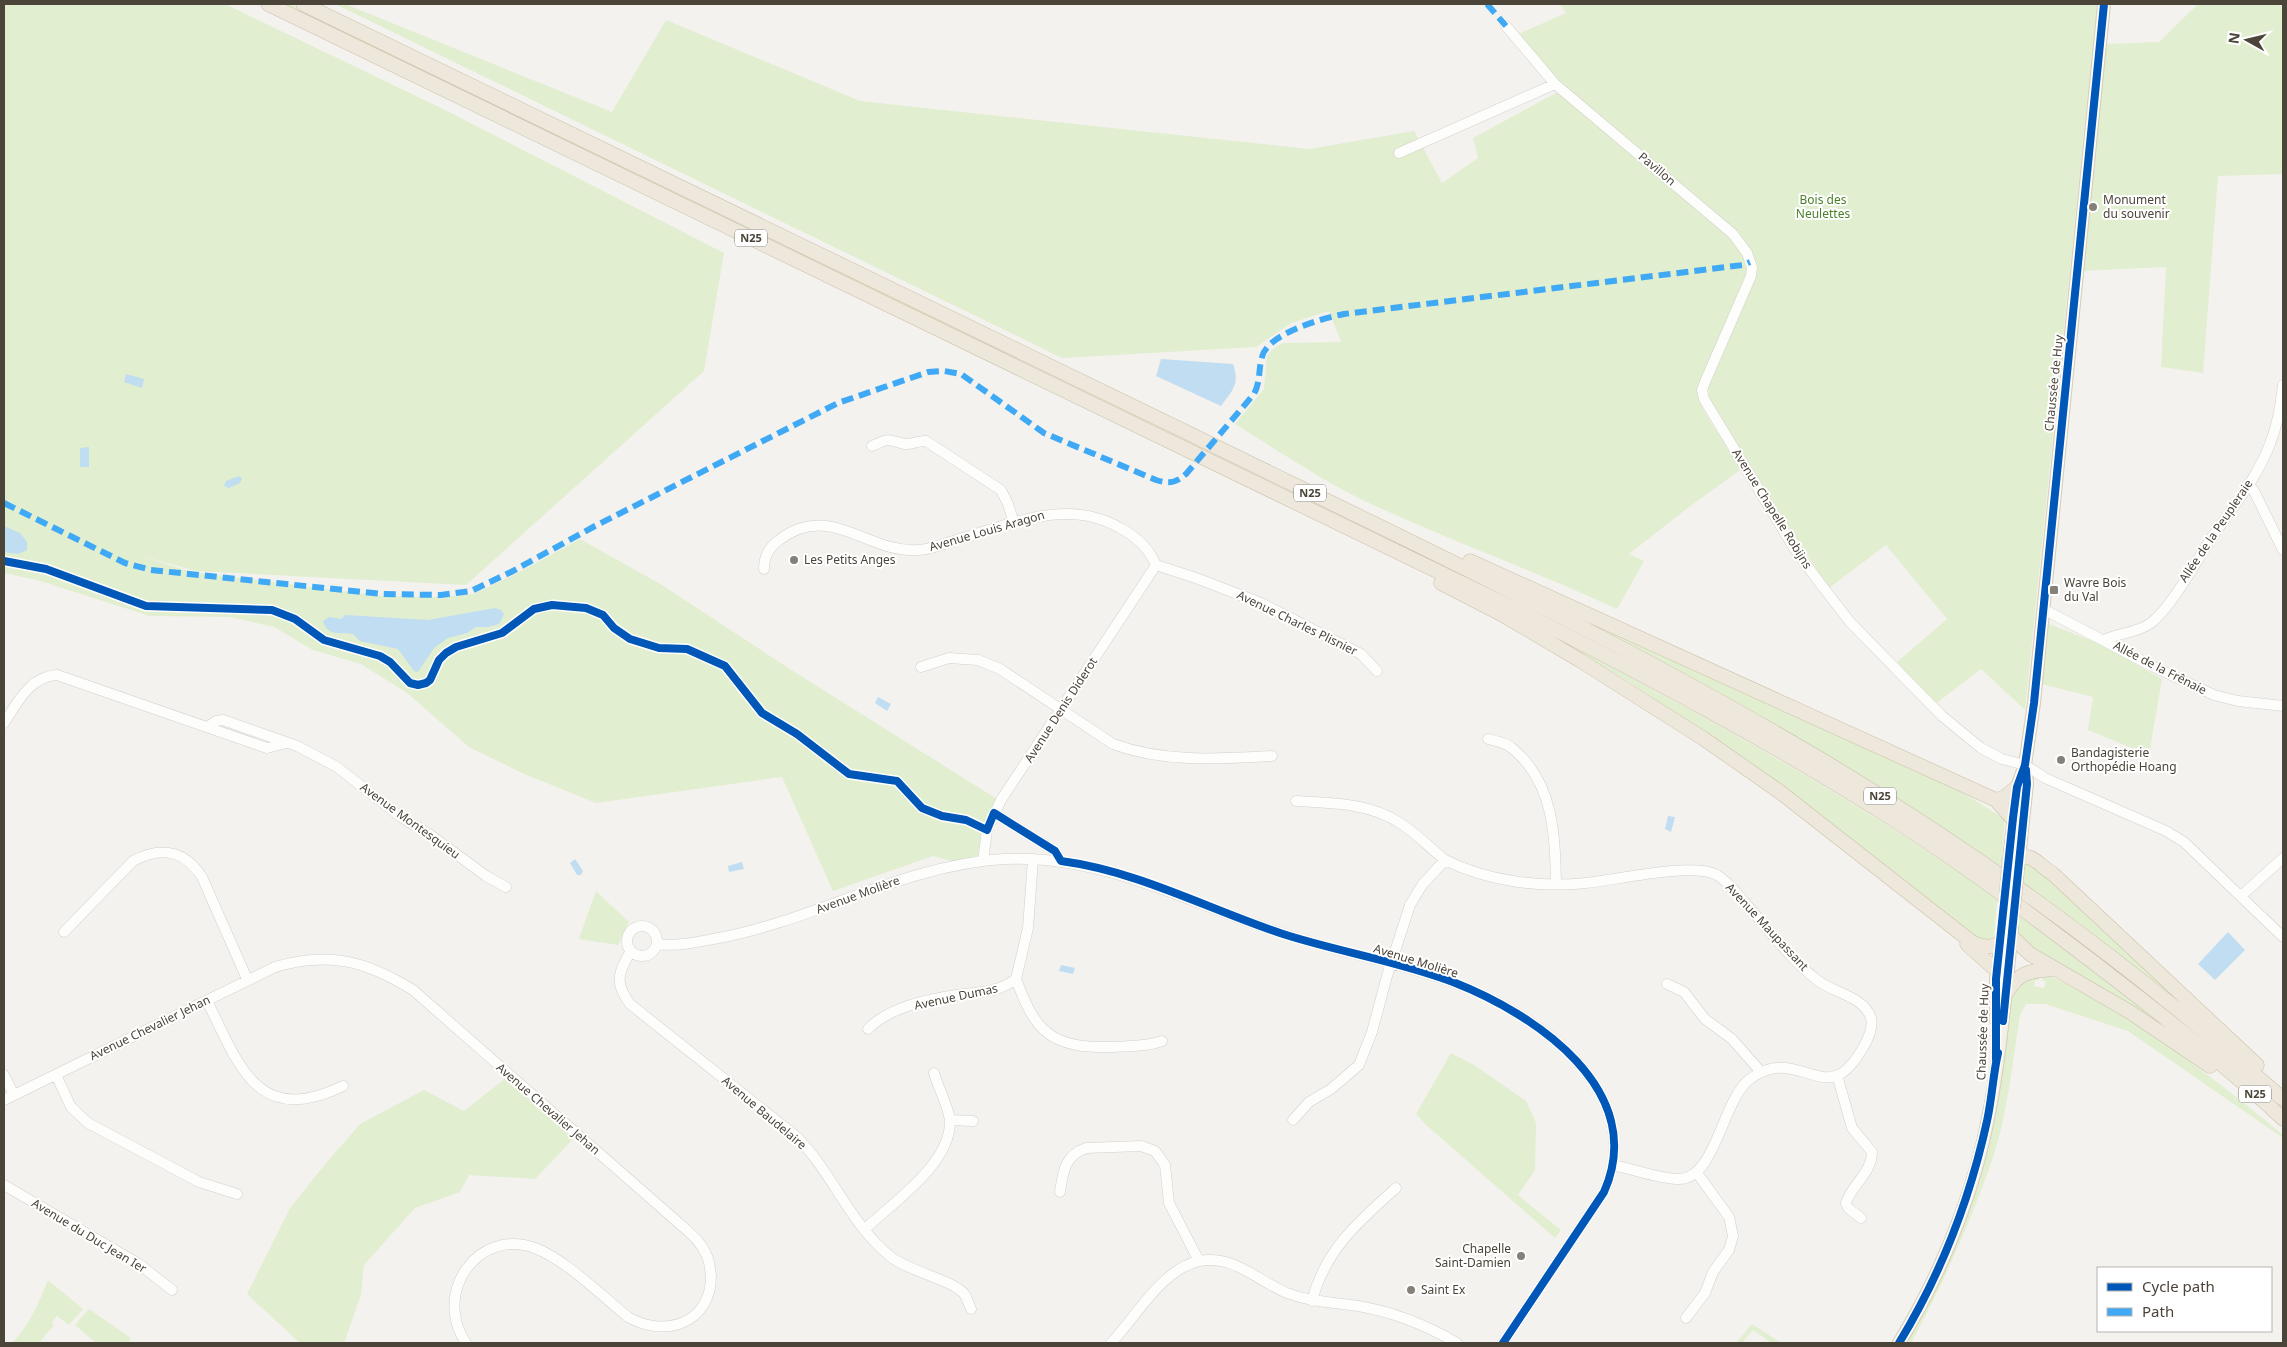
<svg xmlns="http://www.w3.org/2000/svg" width="2287" height="1347" font-family="'Noto Sans',sans-serif">
<rect width="100%" height="100%" fill="#f4f2ee"/>
<!-- green -->
<path fill="#e1eecf" d="M4 4H225L445 110 724 253 704 371 466 585 196 571 138 555 192 572 382 596 441 597 473 594 514 575 580 539 662 585 793 671 997 799 982 830 977 859 952 861 933 856 833 891 782 777 596 803 522 773 469 747 407 693 361 664 313 650 274 627 230 617 150 616 37 580 4 573Z
M282 4H291L1272 483 1265 481Z
M335 4H345L612 112 666 20 860 101 1309 149 1414 131 1442 183 1478 158 1473 138 1565 88 1555 80 1516 35 1566 13 1560 4H2097L2025 710 1981 669 1934 705 1895 664 1947 619 1886 545 1829 588 1779 512 1710 399 1708 388 1711 378 1704 372C1701 379 1697 386 1698 394 1698 410 1733 453 1743 468L1689 507 1629 554 1644 561 1617 609C1535 571 1451 541 1369 503 1323 481 1279 451 1235 424L1264 389 1267 356 1272 350 1282 343 1341 342 1329 311 1291 323 1256 347 1062 358Z
M2198 4H2283V174L2218 176 2203 373 2161 367 2166 267 2082 271 2106 44 2159 42Z
M1525 591 1950 785 2005 819 2001 865 2022 880 2024 861 2038 868 2218 1035 2082 925 1979 852 1904 804Z
M2049 624 2100 644 2162 679 2149 755 2088 730 2093 697 2042 684Z
M1552 636C1701 714 1849 795 1987 891 2056 939 2121 991 2186 1044L2024 944 2017 927 2018 916 1997 902 1994 937 1988 941 1974 938 1921 893 1778 783 1628 681Z
M596 891 629 922 618 945 579 939Z
M2040 973 2039 980H2035L2034 986 2044 988 2046 981 2042 980 2043 974 2048 975C2131 1013 2213 1077 2283 1135V1138L2128 1031 2045 1004H2026L2020 1015C2012 1066 2007 1120 1989 1169 1968 1227 1941 1289 1911 1343H1905L1969 1207 2008 999 2016 985Z
M1451 1053 1474 1065 1526 1101 1536 1123 1535 1170 1518 1195 1561 1230 1555 1238 1425 1124 1416 1114Z
M507 1077 575 1137 535 1179 469 1175 460 1192 415 1208 364 1265 361 1295 344 1343H300L247 1294 290 1208 327 1162 360 1124 424 1090 464 1111Z
M48 1280 83 1309 69 1325 57 1316 52 1322 54 1325 39 1343H12C29 1326 39 1303 48 1280Z
M89 1309 131 1338 129 1343H96L75 1325Z
M1752 1324 1781 1343H1768L1769 1341 1753 1330 1742 1343H1736Z"/>
<!-- water -->
<path fill="#c0ddf1" d="M1161 359 1233 364C1240 384 1233 390 1221 406L1156 376Z
M126 374 144 379 142 388 124 382Z
M89 447V467H80V448Z
M239 476 242 478 240 483 229 488 224 486 226 481Z
M4 526 20 533 27 542V550L18 554 4 552Z
M495 608 501 610 504 614 499 624 488 627H476L467 633 448 638 434 648 418 672 414 671 398 649 360 641 353 634C341 632 327 637 323 621L329 617 341 619 345 615 428 620Z
M878 697 891 704 887 711 875 703Z
M1668 816 1675 817 1671 832 1665 829Z
M575 859 583 871 581 875H577L570 863Z
M742 862 744 869 729 872 728 866Z
M2228 932 2245 950 2215 980 2198 964Z
M1061 965 1075 968 1073 974 1059 971Z"/>
<g fill="none" stroke-linecap="round" stroke-linejoin="round">
<defs>
<path id="minor" d="M1506 26 1555 84 1733 234 1747 253 1752 267 1751 276 1705 382 1702 390 1704 399 1794 548 1819 582 1850 622 1942 716 1981 748 2002 759 2025 765 2045 778 2166 831 2184 842 2283 937
M1399 153 1555 84
M872 446C891 437 886 440 905 444 911 445 919 440 926 441L1001 490 1008 504 1014 523
M2248 484 2254 491 2283 550
M1156 565 1196 578 1261 603 1361 654 1377 671
M764 569C764 556 769 548 779 540 831 501 867 554 919 550 932 549 944 544 956 540 1009 525 1067 497 1120 528 1137 537 1148 547 1156 565
M2043 609 2152 666 2214 695 2238 701 2283 706
M2104 640C2119 633 2137 633 2151 623 2173 605 2195 563 2211 539 2232 507 2258 478 2271 441 2278 423 2281 404 2283 385
M921 667 949 658 978 660 1000 669 1113 744C1165 763 1219 759 1272 756
M4 723C18 702 29 677 57 675L267 748 286 743
M209 726 216 721 223 720 297 746 337 767 401 817 429 834 486 876 506 887
M1488 739C1496 741 1507 743 1513 749 1554 783 1555 836 1556 884
M1296 801C1333 803 1369 803 1400 823 1416 833 1430 848 1445 860
M994 813 1055 851 1061 861
M983 861 987 830 1001 800 1156 565
M2241 896 2283 858
M627 941a15 15 0 1 1 30 0a15 15 0 1 1-30 0Z
M64 932 133 861C162 846 184 850 202 877L247 979
M657 944C680 947 701 941 724 937 819 918 905 865 1004 859 1104 854 1192 905 1284 934 1339 952 1397 962 1452 982 1534 1012 1649 1090 1604 1192L1503 1343
M631 951C618 972 614 983 630 1004L797 1137C833 1174 850 1224 891 1257 908 1271 956 1281 965 1295 967 1299 969 1304 971 1309
M1016 979C1036 1034 1052 1048 1112 1047 1129 1046 1146 1047 1162 1041
M1667 984 1684 992 1705 1019 1732 1039 1761 1072
M207 1001C239 1064 256 1128 343 1086
M868 1029C889 1007 928 999 957 995 979 992 997 993 1016 979L1028 928 1033 859
M4 1075 14 1095
M56 1075 71 1107 88 1123 199 1182 237 1194
M1837 1075 1852 1128 1872 1152C1872 1173 1852 1184 1846 1203L1848 1208 1861 1218
M4 1100 275 967C329 951 366 961 413 990L681 1225C690 1233 701 1242 706 1254 710 1261 710 1269 711 1276 711 1324 664 1338 628 1317 602 1296 566 1260 535 1248 478 1227 432 1293 466 1343
M950 1120 973 1121
M1293 1120 1309 1102 1331 1089 1359 1065 1372 1032 1387 976 1410 905 1422 885 1445 860C1487 881 1540 888 1586 883 1616 880 1693 862 1717 875 1729 882 1738 895 1747 905 1769 930 1790 959 1817 980 1833 993 1864 996 1871 1018 1875 1034 1855 1064 1842 1073 1816 1090 1789 1049 1750 1079 1722 1100 1716 1179 1679 1179 1658 1179 1634 1169 1613 1165
M4 1185 139 1264 172 1290
M1060 1192C1063 1172 1064 1156 1086 1148L1141 1146 1155 1151 1165 1165 1169 1203 1199 1261
M864 1230C892 1203 951 1164 950 1121 949 1108 938 1087 934 1073
M1312 1301C1325 1250 1359 1221 1396 1188
M1686 1318 1705 1293 1713 1272 1729 1250 1733 1236 1729 1217 1697 1173
M1111 1343C1136 1317 1162 1269 1199 1261 1233 1254 1258 1281 1287 1293 1310 1302 1333 1302 1358 1306 1394 1312 1426 1325 1457 1343"/>
<path id="major" d="M2008 870 2017 787 2025 765 2034 703 2104 4
M2017 877 2027 784 2026 770
M1996 1020V979L2002 935
M1899 1343C1932 1289 1958 1230 1976 1169 1998 1091 2004 1008 2012 928"/>
<path id="highway" d="M268 4 1511 607C1643 674 1774 743 1899 823 1972 870 2042 923 2111 976 2170 1021 2229 1068 2283 1119
M303 4C598 146 892 290 1186 432 1394 534 1605 632 1805 750 1976 850 2135 968 2283 1099
M1470 561 1996 800 2018 825 2016 841 2020 851
M1441 583 1503 615 1581 661 1704 739 1780 792 1973 943C1991 950 1995 946 2011 937
M1996 800 2005 797 2017 787
M2009 861C2033 850 2034 862 2053 874L2257 1065
M2009 910 2007 932 2030 954 2130 1012 2210 1066
M1967 944 1997 971
M2006 994C2018 972 2029 971 2052 969"/>
</defs>
<!-- minor casing -->
<use href="#minor" stroke="#d2d0cb" stroke-width="11"/>
<!-- major casing -->
<use href="#major" stroke="#d6cebb" stroke-width="14"/>
<!-- highway casing -->
<use href="#highway" stroke="#ccbfa9" stroke-width="15"/>
<!-- minor -->
<use href="#minor" stroke="#fdfdfc" stroke-width="10"/>
<!-- major -->
<use href="#major" stroke="#f2efe6" stroke-width="12"/>
<!-- highway -->
<use href="#highway" stroke="#ede8db" stroke-width="14"/>
<defs>
<path id="major-bridge" d="M2006 893 2008 870
M2014 908 2017 877"/>
<path id="highway-bridge" d="M2007 883 2010 899 2009 910"/>
</defs>
<!-- major-bridge casing -->
<use href="#major-bridge" stroke="#d6cebb" stroke-width="14" stroke-linecap="butt"/>
<!-- highway-bridge casing -->
<use href="#highway-bridge" stroke="#ccbfa9" stroke-width="15" stroke-linecap="butt"/>
<!-- major-bridge -->
<use href="#major-bridge" stroke="#f2efe6" stroke-width="12"/>
<!-- highway-bridge -->
<use href="#highway-bridge" stroke="#ede8db" stroke-width="14"/>
<!-- quiet -->
<path stroke="#3fa9f5" stroke-width="6" stroke-dasharray="12 6" stroke-linecap="butt" d="M1487 4 1506 26
M4 503 125 563 151 570 382 594 441 595 471 591 511 572 595 526 838 403 928 372 944 371 961 374 1044 433 1156 480C1169 484 1176 483 1186 474L1254 394C1261 380 1258 371 1262 357 1267 334 1323 318 1344 314L1743 265 1750 262"/>
<defs>
<path id="cycleway" d="M4 561 46 569 146 606 272 610 295 619 324 640 380 656 390 662 410 683 418 685 426 683 430 680 439 660 446 653 456 647 502 633 534 609 552 605 586 608 603 615 614 628 630 639 659 648 687 649 725 666 762 713 797 734 849 774 897 781 922 808 942 816 966 820 987 830 994 813 1055 851 1061 861C1138 871 1210 910 1283 934 1339 952 1398 961 1453 982 1535 1014 1649 1090 1604 1192L1503 1343
M2003 1021 2027 784 2026 770
M1996 1060V979L2013 818 2017 787 2025 765 2034 703 2104 4
M1899 1343C1941 1274 1970 1199 1987 1121 1992 1098 1993 1075 1998 1053"/>
</defs>
<!-- cycleway casing -->
<use href="#cycleway" stroke="#fff" stroke-width="11"/>
<!-- cycleway -->
<use href="#cycleway" stroke="#0057b8" stroke-width="8"/>
</g>
<!-- markers -->
<g fill="#868178" stroke="#fff" stroke-width="2">
<circle cx="2093" cy="207" r="5"/>
<circle cx="794" cy="560" r="5"/>
<rect x="2049" y="585" width="10" height="10" rx="2.5"/>
<circle cx="2061" cy="760" r="5"/>
<circle cx="1521" cy="1256" r="5"/>
<circle cx="1411" cy="1290" r="5"/>
</g>
<g text-anchor="middle" stroke-width="4" stroke-linejoin="round" paint-order="stroke">
<!-- shield labels -->
<g fill="#fff" stroke="#817c74" stroke-width="1">
<rect x="735" y="229.5" width="32" height="17" rx="4"/>
<rect x="1294" y="484.5" width="32" height="17" rx="4"/>
<rect x="1864" y="787.5" width="32" height="17" rx="4"/>
<rect x="2239" y="1085.5" width="32" height="17" rx="4"/>
</g>
<g font-size="11" font-weight="bold" fill="#4b4439">
<text x="751" y="242">N25</text>
<text x="1310" y="497">N25</text>
<text x="1880" y="800">N25</text>
<text x="2255" y="1098">N25</text>
</g>
<!-- street labels -->
<g font-size="12" fill="#4b4439" stroke="#fff">
<text transform="translate(1657 169) rotate(40)" y="4">Pavillon</text>
<text transform="translate(2054 383) rotate(-84)" y="4">Chaussée de Huy</text>
<text transform="translate(1772 509) rotate(58)" y="4">Avenue Chapelle Robijns</text>
<text transform="translate(987 531) rotate(-16)" y="4">Avenue Louis Aragon</text>
<text transform="translate(2216 531) rotate(-56)" y="4">Allée de la Peupleraie</text>
<text transform="translate(1297 623) rotate(26)" y="4">Avenue Charles Plisnier</text>
<text transform="translate(2160 668) rotate(27)" y="4">Allée de la Frênaie</text>
<text transform="translate(1061 710) rotate(-57)" y="4">Avenue Denis Diderot</text>
<text transform="translate(410 821) rotate(36)" y="4">Avenue Montesquieu</text>
<text transform="translate(858 895) rotate(-20)" y="4">Avenue Molière</text>
<text transform="translate(1767 927) rotate(47)" y="4">Avenue Maupassant</text>
<text transform="translate(1416 961) rotate(17)" y="4">Avenue Molière</text>
<text transform="translate(956 997) rotate(-12)" y="4">Avenue Dumas</text>
<text transform="translate(150 1028) rotate(-26)" y="4">Avenue Chevalier Jehan</text>
<text transform="translate(1983 1032) rotate(-88)" y="4">Chaussée de Huy</text>
<text transform="translate(548 1109) rotate(41)" y="4">Avenue Chevalier Jehan</text>
<text transform="translate(764 1113) rotate(40)" y="4">Avenue Baudelaire</text>
<text transform="translate(89 1236) rotate(31)" y="4">Avenue du Duc Jean Ier</text>
</g>
<!-- park labels -->
<g font-size="12" fill="#4a7f2a" stroke="#fff">
<text x="1823" y="204">Bois des<tspan x="1823" dy="14">Neulettes</tspan></text>
</g>
<!-- poi labels -->
<g font-size="12" fill="#4b4439" stroke="#fff" text-anchor="start">
<text x="2103" y="204">Monument<tspan x="2103" dy="14">du souvenir</tspan></text>
<text x="804" y="564">Les Petits Anges</text>
<text x="2064" y="587">Wavre Bois<tspan x="2064" dy="14">du Val</tspan></text>
<text x="2071" y="757">Bandagisterie<tspan x="2071" dy="14">Orthopédie Hoang</tspan></text>
<text x="1511" y="1253" text-anchor="end">Chapelle<tspan x="1511" dy="14">Saint-Damien</tspan></text>
<text x="1421" y="1294">Saint Ex</text>
</g>
</g>
<!-- border -->
<rect width="2287" height="1347" fill="none" stroke="#4b4439" stroke-width="10"/>
<!-- legend -->
<rect x="2097" y="1267" width="175" height="65" fill="#ffffff" stroke="#b7b4b0"/>
<rect x="2107" y="1283" width="25" height="8" fill="#0057b8" stroke="#b7b4b0"/>
<text x="2142" y="1292" font-size="15" fill="#4b4439">Cycle path</text>
<rect x="2107" y="1308" width="25" height="8" fill="#3fa9f5" stroke="#b7b4b0"/>
<text x="2142" y="1317" font-size="15" fill="#4b4439">Path</text>
<!-- north arrow -->
<g transform="translate(2247 40) rotate(278)" stroke="#ffffff" stroke-width="4" paint-order="stroke">
<path d="M0-4L9 19L0 12L-9 19Z" fill="#4b4439"/>
<text y="-8" font-size="14" font-weight="bold" text-anchor="middle" fill="#4b4439">N</text>
</g>
</svg>
